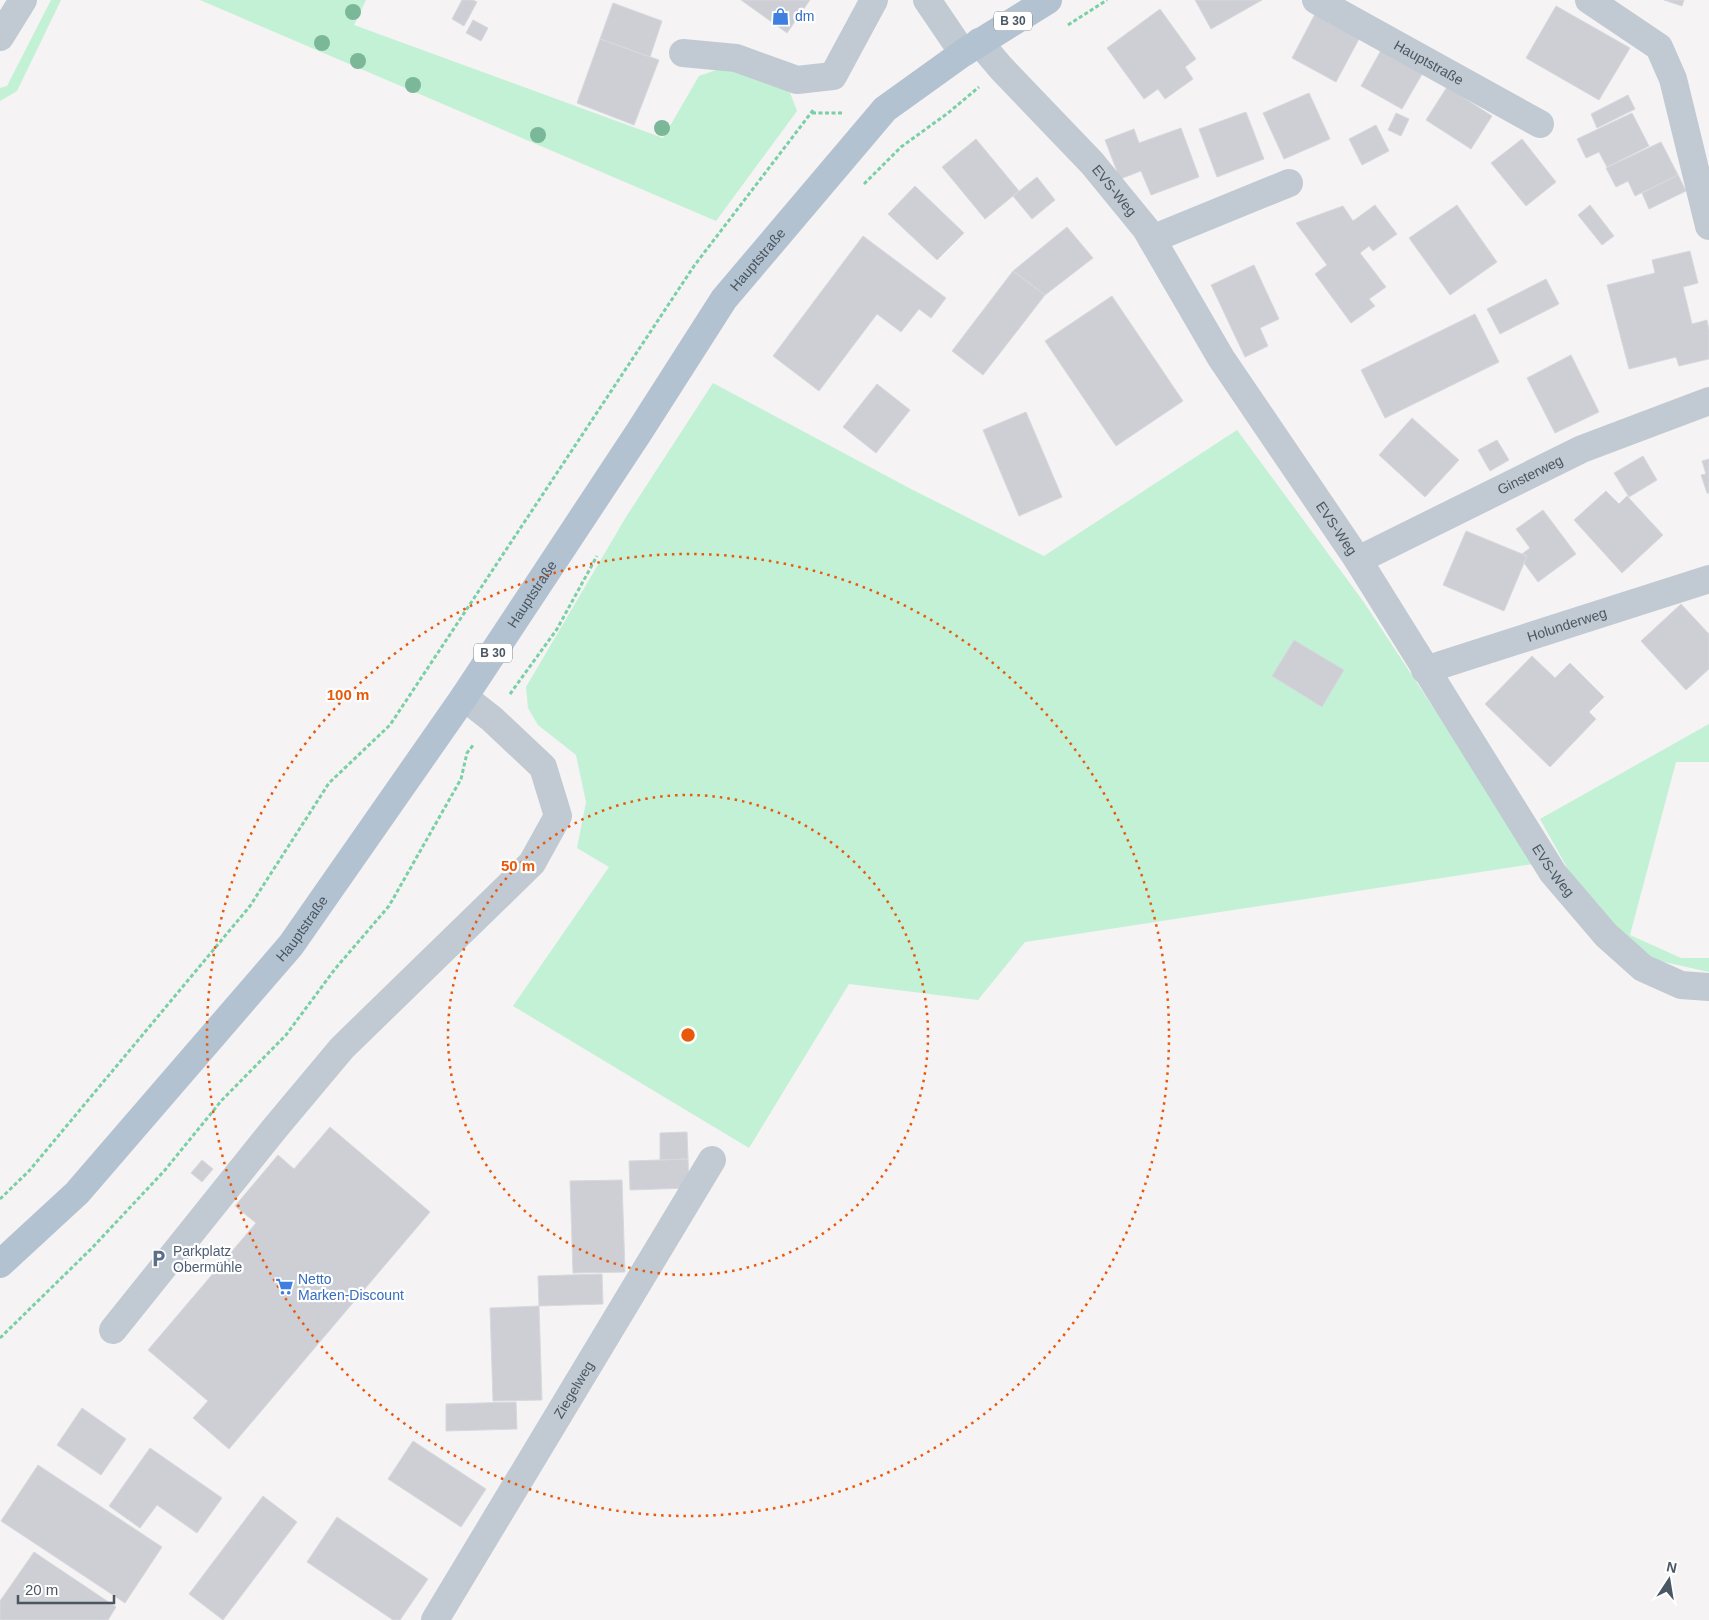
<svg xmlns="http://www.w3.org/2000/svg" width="1709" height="1620" font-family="Arial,sans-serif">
<rect width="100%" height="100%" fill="#f5f3f3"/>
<!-- green -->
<path fill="#c3f1d5" d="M51 0H61L17 91 0 101V88L7 86Z
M200 0H366L354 25 663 138 699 76 730 65 789 90 797 111 716 221Z
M713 383 909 488 1044 556 1237 430 1363 601 1516 833 1533 864 1025 942 978 1000 849 984 749 1148 513 1006 609 867 577 848 586 802 576 755 538 725 528 708 526 687 626 517Z
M1709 724V762H1676L1630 935 1681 958H1709V972L1655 960 1622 936 1579 889 1540 819Z"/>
<!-- building -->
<path fill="#cdcfd5" stroke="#d7d9de" d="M462 0H473L477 2 464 26 452 19Z
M741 0H810L787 33Z
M1195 0H1262L1211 29Z
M1664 0H1684L1682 6Z
M613 3 662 21 650 57 600 39Z
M1556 6 1630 48 1599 100 1526 58Z
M1160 9 1196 59 1185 67 1193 79 1165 99 1158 89 1144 99 1107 48Z
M1315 14 1360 37 1336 82 1292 58Z
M473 20 488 28 481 41 466 33Z
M600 39 659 60 634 125 577 103Z
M1384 45 1425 69 1402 109 1361 86Z
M1447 87 1492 116 1471 149 1426 120Z
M1309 93 1330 139 1284 159 1263 113Z
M1628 95 1635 109 1597 128 1591 114Z
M1246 112 1264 159 1217 177 1199 129Z
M1396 113 1409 119 1401 136 1388 130Z
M1632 113 1649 146 1607 167 1599 152 1586 158 1577 139Z
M1376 125 1389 151 1362 165 1349 139Z
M1181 128 1199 177 1151 195 1141 171 1120 179 1105 140 1134 129 1139 143Z
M976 139 1019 191 985 219 942 167Z
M1522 139 1556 182 1526 206 1491 163Z
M1661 142 1678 175 1635 196 1628 181 1616 187 1606 168Z
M1678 175 1686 191 1649 209 1642 193Z
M1037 177 1055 200 1032 219 1013 196Z
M915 186 964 233 937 260 888 214Z
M1375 205 1397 234 1373 251 1369 246 1360 253 1386 287 1369 299 1375 306 1351 323 1315 274 1327 265 1296 223 1343 206 1353 221Z
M1457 205 1497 262 1450 295 1409 238Z
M1590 205 1614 236 1602 245 1578 215Z
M1067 227 1093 258 1045 295 1013 271Z
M863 236 946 298 931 318 919 309 901 332 877 314 819 391 773 356Z
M1690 251 1698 283 1683 287 1692 324 1707 320 1709 330V359L1679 366 1676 357 1629 369 1607 285 1655 273 1652 260Z
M1254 265 1279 319 1260 328 1268 346 1245 357 1211 285Z
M1013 271 1045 295 983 375 952 351Z
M1546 279 1559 304 1500 334 1487 309Z
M1112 296 1183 401 1116 446 1045 341Z
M1475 314 1499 362 1385 418 1361 370Z
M1571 355 1599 412 1555 433 1527 378Z
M877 384 910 410 876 453 843 427Z
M1026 412 1062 497 1019 516 983 430Z
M1412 418 1459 460 1425 497 1379 455Z
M1497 440 1509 460 1490 471 1478 450Z
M1643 456 1657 480 1629 497 1614 473Z
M1709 459V493H1707L1701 475 1706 474 1702 461Z
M1606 491 1619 504 1627 496 1663 535 1622 573 1574 520Z
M1543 510 1576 554 1538 582 1524 563 1527 556 1522 554 1530 548 1516 529Z
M1466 531 1527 556 1504 611 1443 585Z
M1681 604 1709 634V669L1686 690 1641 641Z
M1294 640 1344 670 1322 707 1272 676Z
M1532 656 1555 678 1570 663 1604 697 1589 712 1596 719 1550 767 1485 704Z
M330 1127 430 1212 229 1449 193 1418 208 1401 148 1350 256 1223 235 1206 278 1155 294 1169Z
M687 1132 688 1159 660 1160V1133Z
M688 1159 689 1188 630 1190 629 1161Z
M202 1160 213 1169 202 1182 191 1173Z
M622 1180 625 1272 573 1273 570 1181Z
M602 1274 603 1304 539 1306 538 1276Z
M539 1306 542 1400 493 1401 490 1308Z
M516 1402 517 1429 446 1431V1404Z
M82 1408 126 1439 101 1475 57 1445Z
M413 1441 486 1489 461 1527 388 1479Z
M150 1448 222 1498 197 1533 157 1505 140 1528 109 1506Z
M38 1465 162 1547 125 1603 1 1521Z
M263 1496 297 1522 223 1620 189 1594Z
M337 1517 428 1579 400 1620H393L307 1562Z
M34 1552 116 1607 108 1620H0V1601Z"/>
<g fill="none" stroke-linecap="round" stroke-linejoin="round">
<!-- path -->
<path stroke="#7ad0a6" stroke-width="3" stroke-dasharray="4 2.5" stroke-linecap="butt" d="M1068 25 1107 0
M812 113H843
M864 184 901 147 948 113 979 87
M510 694 557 629 597 556
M0 1199 29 1171 250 906 329 783 390 725 694 266 814 109
M0 1338 92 1248 165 1170 222 1100 286 1035 335 969 389 906 461 779 467 753 474 744"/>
<!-- minor -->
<g stroke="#c1cad2" stroke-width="28">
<path d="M927 0 963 53"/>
<path id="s1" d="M1316 0 1540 124"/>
<path d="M1589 0 1659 47 1673 79 1709 226"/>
<path d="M0 37 23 0"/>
<path id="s2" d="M979 42 1001 68 1092 163 1146 229 1221 358 1358 560 1553 873 1606 935 1643 968 1681 985 1709 987"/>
<path d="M683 53 736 58 797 80 833 76 874 0"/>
<path d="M1152 239 1289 183"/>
<path id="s3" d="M1358 560 1582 449 1709 401"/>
<path id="s4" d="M1425 670 1709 579"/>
<path d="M113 1330 275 1128 342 1048 532 863 558 816 543 767 492 719 464 697"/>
<path id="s5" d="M435 1620 712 1160"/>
</g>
<!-- major -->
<path stroke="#b3c2d1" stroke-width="28" id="s6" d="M0 1264 77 1193 291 945 464 697 639 432 724 299 885 109 963 53 1048 0"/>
</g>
<!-- trees -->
<g fill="#7bb799">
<circle cx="353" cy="12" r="8"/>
<circle cx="322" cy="43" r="8"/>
<circle cx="358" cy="61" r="8"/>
<circle cx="413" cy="85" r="8"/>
<circle cx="662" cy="128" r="8"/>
<circle cx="538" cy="135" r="8"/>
</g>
<!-- distance rings -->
<g fill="none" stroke="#e8590c" stroke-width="2.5" stroke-dasharray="2.5 5">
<circle cx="688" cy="1035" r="240"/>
<circle cx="688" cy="1035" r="481"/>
</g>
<!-- icons -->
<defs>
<symbol id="shop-bare" viewBox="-9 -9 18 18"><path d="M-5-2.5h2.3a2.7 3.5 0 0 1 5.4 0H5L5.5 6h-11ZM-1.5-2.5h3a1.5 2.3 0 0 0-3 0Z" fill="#3f7fe0" stroke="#fff" stroke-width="2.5" paint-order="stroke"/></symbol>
<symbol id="parking-bare" viewBox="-9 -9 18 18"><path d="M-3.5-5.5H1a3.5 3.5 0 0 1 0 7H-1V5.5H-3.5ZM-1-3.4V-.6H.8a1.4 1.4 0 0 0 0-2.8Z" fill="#5c6f8a" stroke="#fff" stroke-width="2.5" paint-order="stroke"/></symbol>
<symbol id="supermarket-bare" viewBox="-9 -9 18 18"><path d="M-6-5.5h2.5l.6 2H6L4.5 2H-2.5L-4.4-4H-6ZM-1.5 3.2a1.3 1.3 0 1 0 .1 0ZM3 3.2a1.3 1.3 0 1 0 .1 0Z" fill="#3f7fe0" stroke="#fff" stroke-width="2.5" paint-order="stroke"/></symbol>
</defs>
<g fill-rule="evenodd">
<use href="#shop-bare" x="768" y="4" width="25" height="25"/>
<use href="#parking-bare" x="146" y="1246" width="25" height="25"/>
<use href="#supermarket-bare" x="272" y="1274" width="25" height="25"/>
</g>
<g text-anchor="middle" stroke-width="4.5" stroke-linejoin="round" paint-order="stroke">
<!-- shield labels -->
<g fill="#fff" stroke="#808990" stroke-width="1">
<rect x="994" y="11.5" width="38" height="19" rx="4"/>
<rect x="474" y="643.5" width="38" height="19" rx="4"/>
</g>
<g font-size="12" font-weight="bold" fill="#4a5661">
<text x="1013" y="25">B 30</text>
<text x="493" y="657">B 30</text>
</g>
<!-- shop labels -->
<g font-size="14" fill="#366cbe" stroke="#fff" text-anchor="start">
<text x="795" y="21">dm</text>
<text x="298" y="1284">Netto<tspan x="298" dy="16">Marken-Discount</tspan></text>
</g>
<!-- street labels -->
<g font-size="14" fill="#4a5661" stroke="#fff">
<text dy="5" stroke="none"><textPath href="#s1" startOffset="129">Hauptstraße</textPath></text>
<text dy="5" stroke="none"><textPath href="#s2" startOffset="201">EVS-Weg</textPath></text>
<text dy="5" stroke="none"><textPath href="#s6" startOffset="1262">Hauptstraße</textPath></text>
<text dy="5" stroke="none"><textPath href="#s3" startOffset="192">Ginsterweg</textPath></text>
<text dy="5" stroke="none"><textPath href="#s2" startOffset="606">EVS-Weg</textPath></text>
<text dy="5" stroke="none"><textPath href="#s6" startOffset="858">Hauptstraße</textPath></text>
<text dy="5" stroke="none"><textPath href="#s4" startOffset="149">Holunderweg</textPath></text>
<text dy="5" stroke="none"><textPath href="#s2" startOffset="1011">EVS-Weg</textPath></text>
<text dy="5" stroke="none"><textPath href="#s6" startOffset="452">Hauptstraße</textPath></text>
<text dy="5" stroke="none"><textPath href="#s5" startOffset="269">Ziegelweg</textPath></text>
</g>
<!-- service labels -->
<g font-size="14" fill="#4e5e75" stroke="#fff" text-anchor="start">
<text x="173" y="1256">Parkplatz<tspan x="173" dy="16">Obermühle</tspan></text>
</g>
</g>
<circle cx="688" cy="1035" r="8" fill="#e8590c" stroke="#fff" stroke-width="2.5"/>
<g font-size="15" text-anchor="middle" font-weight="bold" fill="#e8590c" stroke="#fff" stroke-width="4.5" stroke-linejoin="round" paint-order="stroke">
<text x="348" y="700">100 m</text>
<text x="518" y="871">50 m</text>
</g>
<!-- north arrow -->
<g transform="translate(1669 1580) rotate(12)" stroke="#ffffff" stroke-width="4" paint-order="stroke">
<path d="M0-4L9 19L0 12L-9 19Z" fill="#4a5661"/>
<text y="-8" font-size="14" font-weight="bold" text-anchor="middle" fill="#4a5661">N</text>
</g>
<!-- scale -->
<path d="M18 1595v8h96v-8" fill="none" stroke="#4a5661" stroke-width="2.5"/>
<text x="25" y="1595" font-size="15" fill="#4a5661" stroke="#ffffff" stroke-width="4" paint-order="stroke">20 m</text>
</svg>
